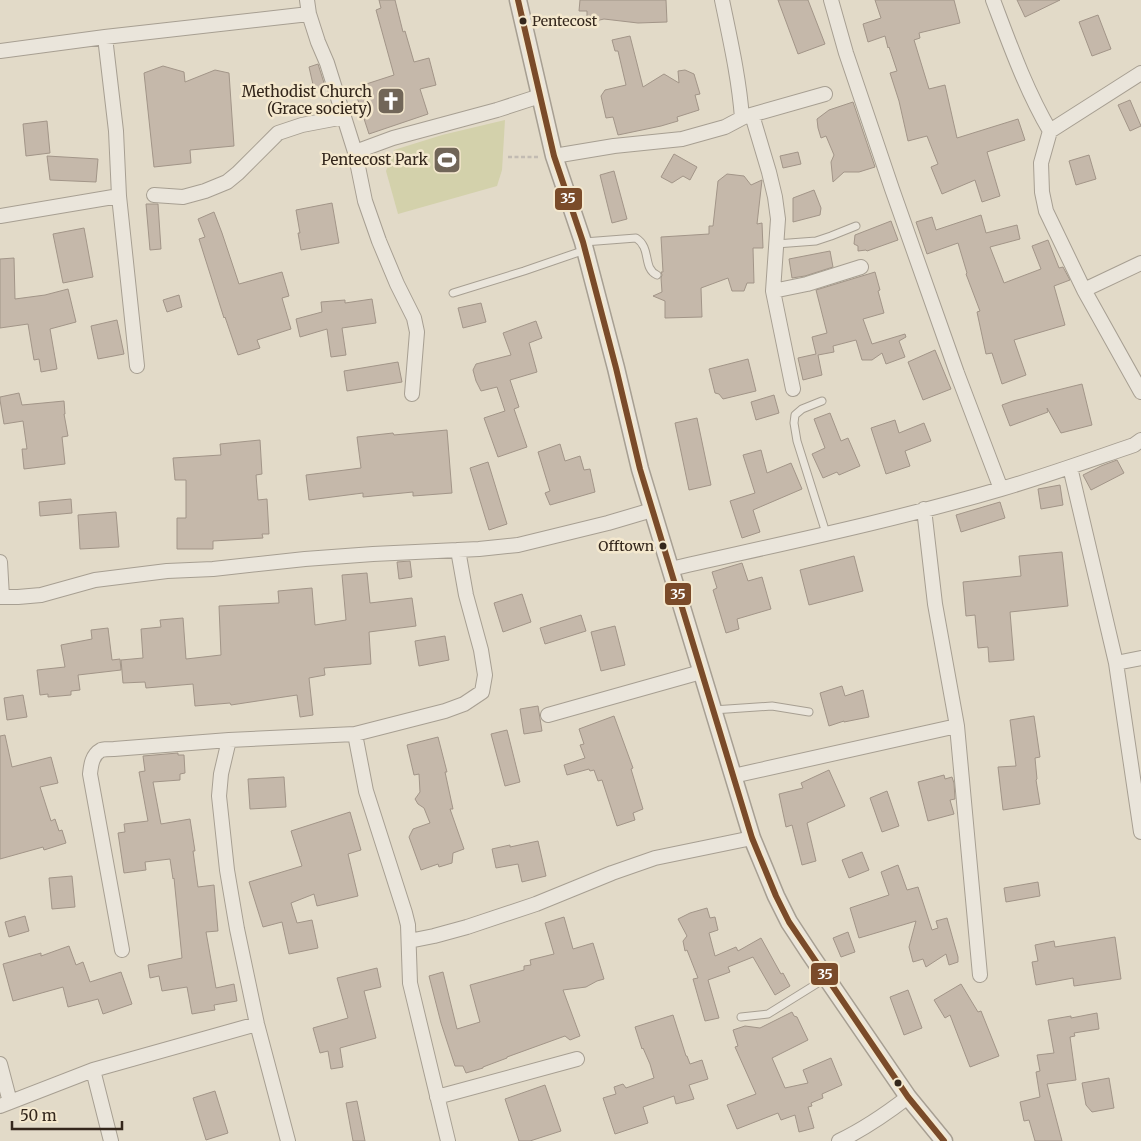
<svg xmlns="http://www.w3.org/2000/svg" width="1141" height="1141" font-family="Merriweather,serif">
<rect width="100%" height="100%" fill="#e2dac8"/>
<!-- green -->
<path fill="#d3d1ab" d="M505 120 502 170 497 186 398 214 386 171 394 150 442 135Z"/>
<!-- building -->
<path fill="#c5b8aa" stroke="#a29588" d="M379 0H395L403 32 405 31 414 62 429 58 436 85 420 89 428 114 369 134 354 88 394 75 376 10 381 8Z
M580 0H666L667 22 638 23 604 19 587 23V11H579Z
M778 0H808L825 44 798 54Z
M875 0H954L960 23 919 33 920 38 914 40 929 89 945 85 957 138 1018 119 1025 140 987 152 1000 196 982 202 975 180 942 194 931 167 938 164 927 136 908 141 899 101 890 73 897 71 889 47 888 48 885 36 868 42 863 24 881 18Z
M1017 0H1060L1025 17Z
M1098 15 1111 49 1092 56 1079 22Z
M630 36 643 87 664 74 679 83 678 71 685 70 694 74 700 94 695 95 699 110 677 117 678 121 661 126 618 135 613 117 606 118 601 96 605 90 626 85 618 51H615L612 40Z
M318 64 325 86 314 89 309 67Z
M163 66 184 72 185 82 215 70 229 73 234 146 190 150 191 163 154 167 144 73Z
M1130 100 1141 126 1130 131 1118 105Z
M853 102 875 167 859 172H844L833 182 831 162 834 155 826 136 821 138 818 128 817 119 829 110Z
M47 121 50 153 26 156 23 124Z
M798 152 801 164 783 168 780 156Z
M674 154 697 167 690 180 683 176 672 183 661 177Z
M1089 155 1096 179 1076 185 1069 161Z
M47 156 98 159 96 182 50 180Z
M614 171 627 219 612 223 600 175Z
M727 174 744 176 751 185 762 180 757 224 762 223 763 248H753L754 283H747L744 291H732L728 278 701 288 702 317 665 318V301L653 296 662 292 661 278 662 275 661 272H663L661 237 709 234V226H713L718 181Z
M814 190 821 208 820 215 793 222V198Z
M332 203 339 243 301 250 298 233H300L296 210Z
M146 204H158L161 249 150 250Z
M214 212 222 233 239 284 282 272 289 296 282 298 291 329 257 340 260 348 238 355 225 317 224 318 199 239 205 237 198 219Z
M981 215 986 233 1017 225 1020 239 990 247 1004 283 1041 269 1032 246 1048 240 1059 268 1063 267 1070 280 1054 286 1065 325 1014 340 1026 375 1002 384 992 353 986 354 977 312 980 311 966 274 967 273 958 243 927 254 916 222 932 217 936 230Z
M891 221 898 240 867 251 866 250 858 251V246L854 244 855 235Z
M84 228 93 277 63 283 53 234Z
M830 251 833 267 805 276 792 278 789 259Z
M14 258 15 299 45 295 68 289 76 322 50 329 57 369 41 372 39 359 34 360 28 324 0 328V259Z
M875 272 880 290 878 291 884 313 863 319 872 344 905 334 906 337 899 341 905 357 886 364 882 353 872 360H862L856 340 833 346 834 352 818 355 822 375 803 380 798 358 816 354 812 337 827 333 816 290Z
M179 295 182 307 167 312 163 300Z
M372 299 376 323 342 328 346 355 331 357 327 329 300 337 296 319 322 312 321 302 345 300V303Z
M481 303 486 322 463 328 458 308Z
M117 320 124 354 98 359 91 326Z
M536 321 542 338 529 343 537 372 510 380 519 407 514 409 527 447 498 457 484 418 505 411 497 387 481 391 476 381 473 370 476 364 511 355 503 333Z
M935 350 951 389 923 400 908 362Z
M748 359 756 391 723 399 719 394 715 393 709 369Z
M398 362 402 382 347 391 344 371Z
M1082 384 1092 425 1061 433 1047 408 1048 412 1010 426 1002 405 1013 401Z
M19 393 22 405 64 401 65 414H64L68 436 62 437 65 464 24 469 22 449H27L23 421 4 424 0 400V397Z
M774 395 779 413 756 420 751 402Z
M830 413 841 441 848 438 860 466 839 475 837 472 823 478 812 454 825 448 814 419Z
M697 418 711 485 689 490 675 423Z
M895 420 899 433 924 423 931 441 905 451 910 466 886 474 871 428Z
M447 430 452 493 413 496V492L363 497V493L309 500 306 475 361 468 357 437 393 433 394 435Z
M260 440 262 474 256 475 258 500 267 499 269 534H262L263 538 213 541V549H177V518H186V480H175L173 458 221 455 220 444Z
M560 444 565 461 580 456 584 470 590 469 595 492 550 505 545 493 550 491 538 452Z
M761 450 767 473 791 463 802 489 753 510 760 532 742 538 730 501 755 493 743 455Z
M1117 460 1124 473 1091 490 1083 475 1101 466Z
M488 462 507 524 489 530 470 468Z
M1060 485 1063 505 1041 509 1038 489Z
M71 499 72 513 40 516 39 502Z
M1000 502 1005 518 961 532 956 515Z
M116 512 119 547 80 549 78 515Z
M1062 552 1068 606 1010 612 1014 660 989 662 988 647 978 648 975 615 966 616 963 582 1021 576 1019 556Z
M854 556 863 591 809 605 800 570Z
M410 561 412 577 399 579 397 562Z
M742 563 748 581 762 577 771 609 737 619 739 629 726 633 713 590 717 588 712 572Z
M367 573 370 603 412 598 416 626 369 632 371 664 324 668 325 675 309 678 313 715 300 717 297 695 231 705 230 703 195 706 193 684 146 688 145 682 123 683 121 660 143 658 141 629 161 627 160 620 183 618 186 659 221 655 219 606 279 603 278 591 312 588 315 625 346 620 342 575Z
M522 594 531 622 503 632 494 603Z
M581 615 586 631 545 644 540 628Z
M615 626 625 665 601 671 591 632Z
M108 628 112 660 120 659 121 670 78 675 80 690 71 691V695L48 697V694L40 695 37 670 65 667 61 645 92 639 91 630Z
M445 636 449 660 419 666 415 641Z
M842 686 845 696 863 690 869 717 844 722V721L829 726 820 693Z
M23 695 27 717 7 720 4 698Z
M538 706 542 731 524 734 520 709Z
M614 716 633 768 631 769 643 809 633 813 635 820 617 826 602 780 598 781 594 770 590 771 589 769 567 775 564 765 585 758 580 745 584 744 579 729Z
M1034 716 1040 757 1035 758 1037 779 1036 780 1040 804 1003 810 998 767 1016 766 1010 720Z
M507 730 520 782 505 786 491 734Z
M5 735 12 767 51 757 58 783 40 787 51 821 55 819 59 831 62 830 66 843 44 850 43 847 0 859V736Z
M438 737 447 772H445L453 809H450L464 849 453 853 452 863 439 867 438 864 421 870 409 837 413 829 430 823 424 808 418 804 415 799 420 792 419 774 414 775 407 745Z
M178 753V755H184L185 773 180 774V780L153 782 161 824 190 819 195 851H193L198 887 214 885 218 931 206 932 216 988 234 984 237 1001 214 1005 215 1010 192 1014 187 987 162 991 159 976 150 978 148 965 182 958 174 878 173 879 170 859 145 862 146 870 124 873 118 833 125 832 124 824 148 821 139 772 145 771 143 756Z
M829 770 845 806 807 823 816 861 802 865 792 825 786 827 779 794 803 788 801 783Z
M944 775 945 779 952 777 954 783 955 799 950 800 954 814 928 821 918 782Z
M284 777 286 807 250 809 248 779Z
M887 791 899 826 882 832 870 798Z
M350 812 361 850 348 854 358 896 317 906 314 894 291 903 297 923 312 920 318 948 289 954 282 922 263 927 249 882 302 866 291 831Z
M538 841 546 876 522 882 518 864 496 868 492 849 510 845V847Z
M862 852 869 870 849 878 842 860Z
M898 865 907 890 918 887 932 930 938 928 936 921 947 918 958 957V962L949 965 946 954 926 967 923 959 913 962 909 947 916 921 859 938 850 908 889 895 881 872Z
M72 876 75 907 52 909 49 878Z
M1038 882 1040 896 1006 902 1004 888Z
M707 908 710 918 715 917 718 930 709 933 715 956 736 947 738 951 761 938 781 974 783 973 790 986 775 995 753 957 728 967 730 972 708 980 719 1018 705 1021 693 979 698 978 687 950 685 951 683 941 687 936 678 919 690 913Z
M25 916 29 931 9 937 5 922Z
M564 917 573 949 593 943 604 979 597 981 586 987 563 990 580 1036 570 1040 565 1036 507 1057V1058L483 1067V1068L466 1073 463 1066H455L441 1023 429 976 443 972 457 1029 480 1022 470 985 524 970V966L531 965 530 960 554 954 545 923Z
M848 932 855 952 841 957 833 938Z
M1115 937 1121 979 1074 986 1073 978 1036 985 1032 962 1038 961 1035 945 1054 941 1055 947Z
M69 946 76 965 83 962 90 982 121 972 132 1004 103 1014 98 999 68 1007 63 987 13 1001 3 964 41 953V956Z
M377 968 381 987 364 991 376 1038 340 1048 343 1067 331 1069 328 1051 320 1053 313 1028 348 1018 337 978Z
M961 984 978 1012 981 1011 999 1056 970 1067 950 1015 945 1018 934 1000Z
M908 990 922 1028 904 1035 890 997Z
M792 1012 794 1016 797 1017 808 1040 772 1058 785 1088 808 1083 803 1070 831 1058 842 1085 822 1094 823 1098 811 1103 812 1106 808 1107 814 1128 799 1132 795 1115 781 1120 778 1113 737 1129 727 1105 756 1094 735 1047 738 1046 733 1030 745 1026 760 1028Z
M1097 1013 1099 1029 1074 1033 1075 1036 1070 1037 1076 1080 1047 1084 1062 1141H1035L1029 1120 1024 1121 1020 1102 1040 1097 1036 1072 1040 1071 1037 1055 1054 1053 1048 1020 1071 1016V1018Z
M673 1015 686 1056H687L690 1064 702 1060 708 1079 689 1085 694 1099 676 1104 674 1096 643 1107 648 1123 615 1134 603 1098 616 1094 614 1087 623 1084 626 1088 654 1078 650 1064 643 1048 642 1049 635 1027Z
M1109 1078 1114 1108 1092 1112 1086 1105 1082 1083Z
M545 1085 561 1131 530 1141H519L505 1099Z
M215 1091 228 1133 206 1140 193 1098Z
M357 1101 365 1141H353L346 1103Z"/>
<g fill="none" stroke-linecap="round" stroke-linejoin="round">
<defs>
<path id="service" d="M584 242 636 238C652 248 642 268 657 275
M776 244 816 241 831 236 856 226
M453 293 524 271 585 250
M822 401 802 409 795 415 794 423 797 441 826 533
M713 710 772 706 809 712
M741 1017 768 1014 826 978"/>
<path id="minor" d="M307 0 309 14 318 42 327 63 355 152 365 201 379 241 397 284 414 318 417 332 412 394
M831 0 846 53 892 189 957 373 1001 489
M993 0C1010 45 1026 90 1050 131
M105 37 116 131 119 196 137 366
M0 51 105 37 309 14
M1141 73 1050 131 1041 163 1042 192 1046 211 1084 290 1141 392
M752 115 769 172 775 197 778 219 773 291 793 389
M744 117 825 94
M355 152 393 138 497 110 540 96
M554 156 614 146 682 139 725 127 742 118C739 78 730 39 722 0
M154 195 183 197 205 191 227 182 238 173 278 133 302 125 344 117
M0 216 119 196
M1084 290 1141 263
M773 291 807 284 861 267
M1070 467 1116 663 1141 832
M924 509 935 604 957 726 980 975
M0 562 2 597
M670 569C780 544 892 521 1001 489 1046 476 1090 460 1134 445L1141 440
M0 597H18L41 595 95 580 167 571 213 569 305 559 373 554 479 549 518 545 608 523 652 510
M1116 663 1141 658
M548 715 701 672
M355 734 366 791 405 913 408 925 410 983 448 1141
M229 740 221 774 219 796 227 870 237 929 257 1024 288 1141
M733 776 957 726
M409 941 434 936 467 927 536 904 612 873 655 858 752 838
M122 950 90 774C91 765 92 755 101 750 104 749 111 749 114 749L229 740 355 734 445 711 464 704 482 692 485 675 481 650 466 595 458 550
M0 1064 10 1102
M93 1070 111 1141
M437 1097 577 1059
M0 1106 93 1070 257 1024
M839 1141C864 1129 886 1114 908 1097"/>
<path id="tertiary" d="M518 0 554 156 583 242 616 368 640 469 752 838 776 896 789 922 810 954 908 1097 944 1141"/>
</defs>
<!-- service casing -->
<use href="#service" stroke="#a79f92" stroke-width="9"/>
<!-- minor casing -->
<use href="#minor" stroke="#a79f92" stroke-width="16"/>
<!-- tertiary casing -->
<use href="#tertiary" stroke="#a79f92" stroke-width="19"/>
<!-- path -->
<path stroke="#c2bbb2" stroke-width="2.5" stroke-dasharray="4 2.5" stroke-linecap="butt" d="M508 157H540"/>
<!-- service -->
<use href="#service" stroke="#eae5db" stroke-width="7"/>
<!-- minor -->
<use href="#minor" stroke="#eae5db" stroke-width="14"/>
<!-- tertiary -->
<use href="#tertiary" stroke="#eae5db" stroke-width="16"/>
<defs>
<path id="bus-1" d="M518 0 554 156 583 242 616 368 640 469 752 838 776 896 789 922 908 1097 944 1141"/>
</defs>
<!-- bus-1 casing -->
<use href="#bus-1" stroke="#f4e8ce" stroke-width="10"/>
<!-- bus-1 -->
<use href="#bus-1" stroke="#7a4b2a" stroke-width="6"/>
</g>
<!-- icons -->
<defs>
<symbol id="church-square" viewBox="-11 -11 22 22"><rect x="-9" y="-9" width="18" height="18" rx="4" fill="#716658" stroke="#f4e8ce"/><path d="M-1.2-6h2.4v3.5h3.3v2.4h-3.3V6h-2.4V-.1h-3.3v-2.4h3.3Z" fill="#fff"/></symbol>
<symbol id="stadium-square" viewBox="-11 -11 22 22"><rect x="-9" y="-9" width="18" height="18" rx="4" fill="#716658" stroke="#f4e8ce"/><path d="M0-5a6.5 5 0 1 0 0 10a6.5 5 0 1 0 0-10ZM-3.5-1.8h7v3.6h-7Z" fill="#fff"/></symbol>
</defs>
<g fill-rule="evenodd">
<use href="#church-square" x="375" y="85" width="32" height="32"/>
<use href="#stadium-square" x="431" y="144" width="32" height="32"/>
</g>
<!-- markers -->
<g fill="#34271c" stroke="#f4e8ce" stroke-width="2">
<circle cx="523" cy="21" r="4.5"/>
<circle cx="663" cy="546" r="4.5"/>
<circle cx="898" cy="1083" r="4.5"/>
</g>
<g text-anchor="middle" stroke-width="5" stroke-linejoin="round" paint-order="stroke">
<!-- bus labels -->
<g font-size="14" fill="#34271c" stroke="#f4e8ce" text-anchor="start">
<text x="532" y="26">Pentecost</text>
<text x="654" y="551" text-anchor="end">Offtown</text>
</g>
<!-- poi labels -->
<g font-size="15" fill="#34271c" stroke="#f4e8ce" text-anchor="end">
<text x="372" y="97">Methodist Church<tspan x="372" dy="17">(Grace society)</tspan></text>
<text x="428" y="165">Pentecost Park</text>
</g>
</g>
<g stroke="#f4e8ce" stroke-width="2">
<rect x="554" y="187" width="29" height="24" rx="5" fill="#7a4b2a"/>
<rect x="664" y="582" width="28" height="24" rx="5" fill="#7a4b2a"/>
<rect x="810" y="962" width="29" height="24" rx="5" fill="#7a4b2a"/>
</g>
<g font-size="14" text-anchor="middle" font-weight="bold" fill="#fff">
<text x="568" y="203">35</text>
<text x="678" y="599">35</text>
<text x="825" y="979">35</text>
</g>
<!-- scale -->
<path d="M12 1121v8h110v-8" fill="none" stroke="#34271c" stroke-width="2.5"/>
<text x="20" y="1121" font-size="15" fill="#34271c" stroke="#f4e8ce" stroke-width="4" paint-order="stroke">50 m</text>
</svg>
